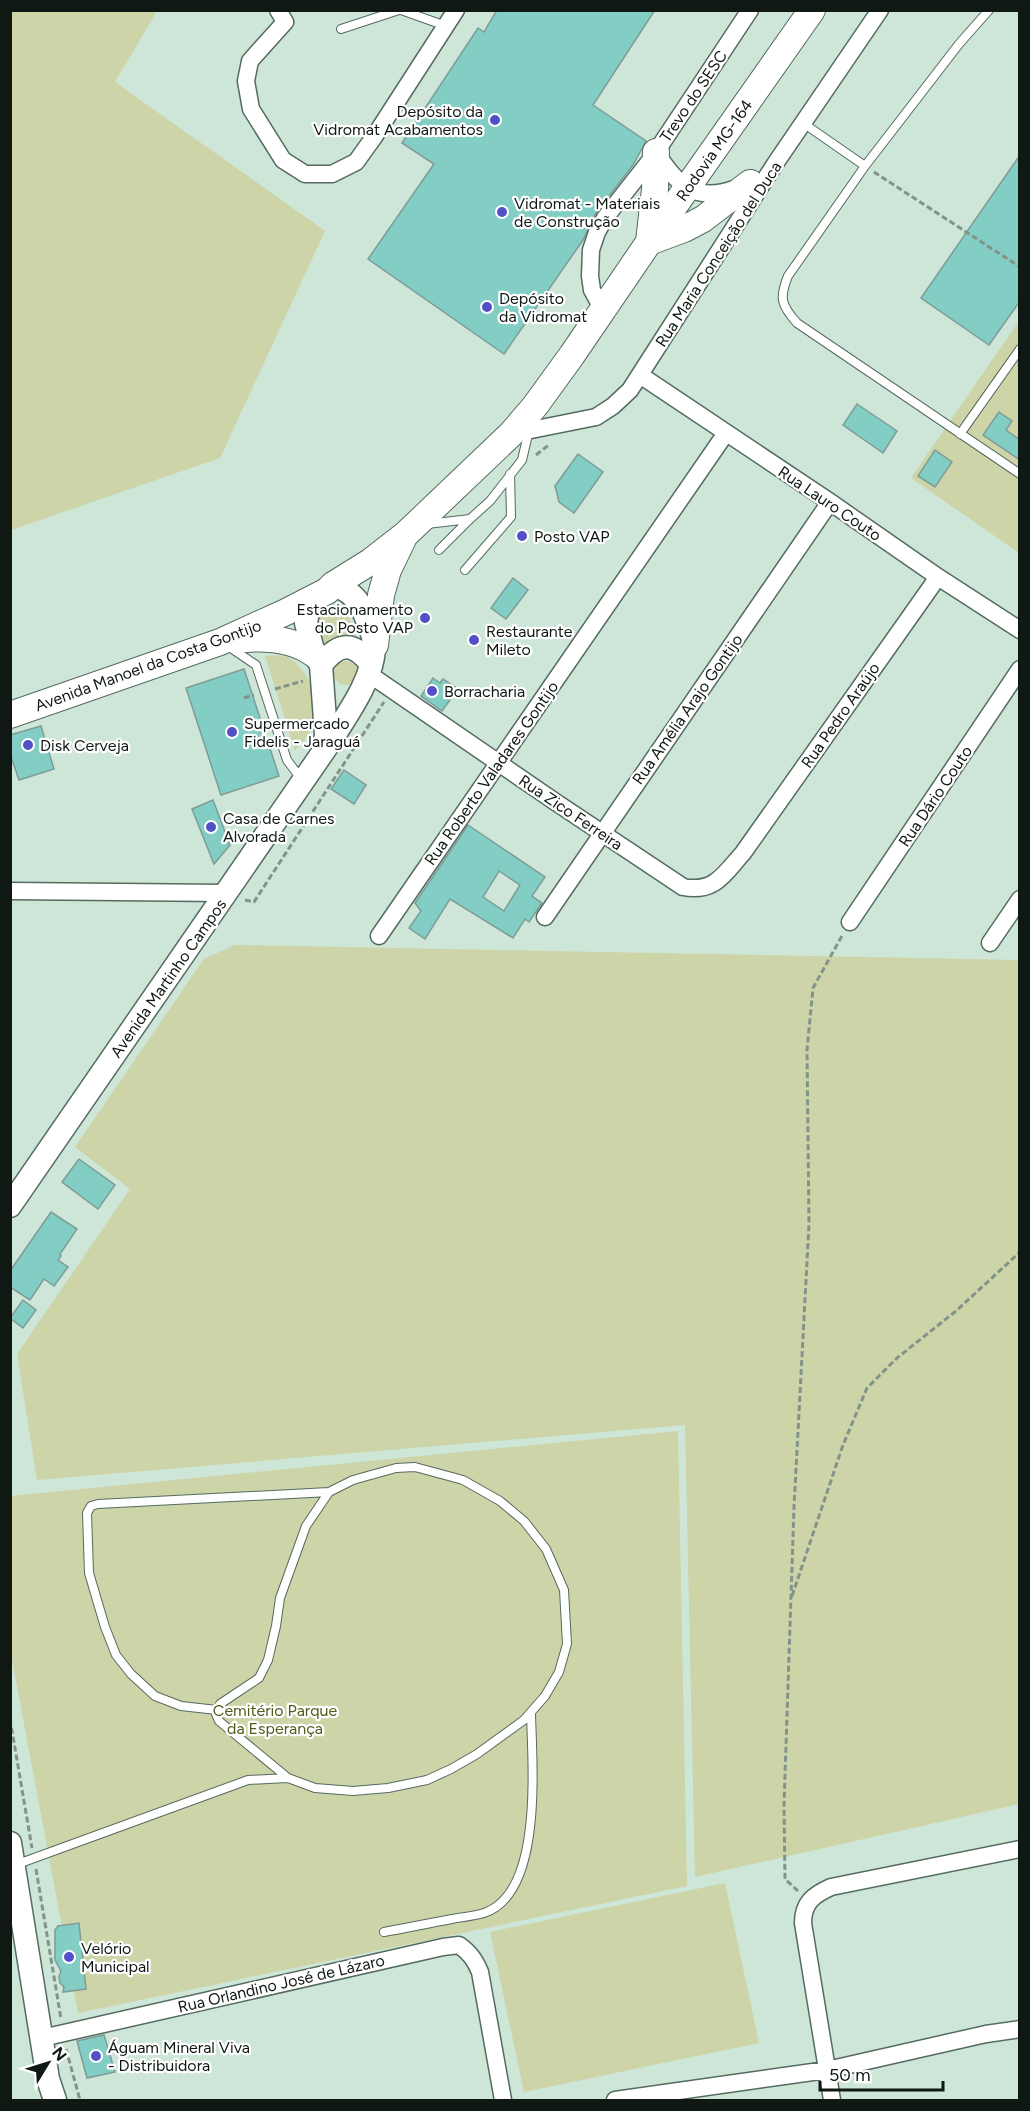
<svg xmlns="http://www.w3.org/2000/svg" width="1030" height="2111" font-family="Figtree,sans-serif">
<rect width="100%" height="100%" fill="#cde6d8"/>
<!-- green -->
<path fill="#cdd4a7" d="M10 11H157L115 82 325 231 220 458 11 530Z
M1019 321V553L911 478Z
M330 604C347 604 352 623 355 637H334L323 644C316 629 312 613 330 604Z
M265 656C270 656 278 655 284 656 305 662 321 700 315 719 312 732 303 741 295 751Z
M334 673a12 12 0 1 1 24 0a12 12 0 1 1-24 0Z
M235 945 1019 960V1804L695 1877 685 1425 37 1480 17 1354 130 1189 75 1147 204 959Z
M678 1431 687 1886 78 2013 11 1654 10 1496Z
M725 1883 759 2043 524 2092 490 1932Z"/>
<!-- building -->
<path fill="#82cec4" stroke="#7f9b97" stroke-width="1.5" fill-rule="evenodd" d="M497 10H655L593 105 646 141 633 165 596 213 583 240 504 354 368 259 434 164 402 143 478 28 484 32Z
M1020 155V301L989 345 921 298Z
M857 404 897 431 883 453 843 425Z
M999 412 1012 421 1006 430 1020 440V460L983 435Z
M935 450 952 462 935 487 918 476Z
M578 454 603 472 574 513 559 502 555 486Z
M513 578 528 590 506 619 491 608Z
M244 669 279 776 221 795 186 688Z
M433 678 440 683 443 679 458 689 442 711 421 696Z
M41 726 54 769 19 780 10 754V735Z
M344 770 366 785 354 804 331 789Z
M213 800 230 845 214 864 192 809Z
M468 825 545 877 532 896 542 903 529 922 525 919 513 938 450 899 425 939 409 928 421 911 415 903ZM499 871 520 885 504 911 483 897Z
M79 1159 115 1185 98 1209 62 1182Z
M51 1212 77 1229 60 1254 61 1256 58 1260 68 1267 54 1286 44 1279 30 1300 10 1287V1271Z
M23 1300 36 1310 23 1328 10 1318Z
M79 1923 86 1989 63 1992 64 1987 60 1983 59 1977 61 1971 55 1960V1930L58 1926Z
M104 2035 115 2072 87 2078 77 2041Z"/>
<g fill="none" stroke-linecap="round" stroke-linejoin="round">
<defs>
<path id="lane" d="M401 10 446 26
M989 10 959 44 865 166 788 276C779 298 781 305 797 323L1020 474
M341 29 399 10
M803 123 865 166
M960 434 1020 349
M427 524 470 519 490 501 522 460 529 430
M439 550 470 519
M465 570 511 517 510 474
M231 648 256 665 287 760 302 780
M217 1710 181 1706 155 1696 131 1674 116 1655 105 1627 89 1573 87 1513 91 1506 98 1504 329 1492
M15 1865 248 1780 288 1778 315 1788 353 1791 388 1788 427 1780 451 1769 477 1754 524 1720 545 1696 559 1672 567 1644 564 1590 546 1549 524 1521 500 1501 463 1480 415 1467 396 1468 353 1480 329 1492 306 1526 280 1598 276 1626 268 1660 259 1678 220 1704 216 1714 219 1721 288 1778
M384 1932C407 1928 429 1923 452 1919 462 1917 474 1916 484 1913 544 1893 532 1763 531 1713"/>
<path id="street" d="M278 10 285 22 250 61 246 81 251 109 283 160 305 174H332L356 162 374 137 456 10
M734 189C695 203 676 184 656 152L750 10
M603 310 592 290 590 276 591 250 597 232 605 218 656 153
M640 375 830 502 938 577 1020 630
M511 434 596 417 613 406 630 390 775 164 880 10
M369 674 554 801 683 887C715 893 724 874 743 853L938 577
M10 891 226 893
M545 917 830 502
M850 922 1020 669
M379 936 726 433
M990 943 1020 899
M42 2038 443 1947 459 1945C470 1953 475 1960 480 1972L503 2100
M615 2100 827 2070 986 2034 1020 2029
M832 2100 803 1923C803 1903 813 1895 831 1887L1020 1849"/>
<path id="secondary" d="M310 599 306 623 314 654 321 665 326 734 324 750
M321 665C339 642 353 641 371 664
M10 1206 330 742C346 716 374 679 374 646 375 638 370 628 367 620 360 601 352 591 333 585
M10 1843 48 2079 55 2100"/>
<path id="primary" d="M656 152 655 189 649 242 684 229 703 219 750 183
M235 640C260 637 292 638 314 654
M375 645 381 595 388 570 403 539
M10 715 220 642 286 612 327 591 333 585 370 562 406 534 511 434 535 406 572 355 649 242 812 10"/>
</defs>
<!-- lane casing -->
<use href="#lane" stroke="#556b5f" stroke-width="10"/>
<!-- street casing -->
<use href="#street" stroke="#556b5f" stroke-width="19"/>
<!-- secondary casing -->
<use href="#secondary" stroke="#556b5f" stroke-width="25"/>
<!-- primary casing -->
<use href="#primary" stroke="#556b5f" stroke-width="28"/>
<!-- path -->
<path stroke="#82948a" stroke-width="3" stroke-dasharray="6 3" stroke-linecap="butt" d="M874 172 1020 267
M536 455 550 444
M275 689 303 681
M244 698 254 695
M245 900 254 902 384 702
M792 1596 843 1445 867 1388 897 1358 956 1311 1020 1252
M10 1719 32 1848
M36 1869 61 2019
M798 1891 785 1879 784 1805 794 1507 809 1224 807 1050 813 988 843 934
M66 2049 80 2100"/>
<!-- lane -->
<use href="#lane" stroke="#fff" stroke-width="8"/>
<!-- street -->
<use href="#street" stroke="#fff" stroke-width="16"/>
<!-- secondary -->
<use href="#secondary" stroke="#fff" stroke-width="22"/>
<!-- primary -->
<use href="#primary" stroke="#fff" stroke-width="26"/>
</g>
<!-- markers -->
<g fill="#5250c7" stroke="#fff" stroke-width="2">
<circle cx="495" cy="120" r="6"/>
<circle cx="502" cy="212" r="6"/>
<circle cx="487" cy="307" r="6"/>
<circle cx="522" cy="536" r="6"/>
<circle cx="425" cy="618" r="6"/>
<circle cx="474" cy="640" r="6"/>
<circle cx="432" cy="691" r="6"/>
<circle cx="232" cy="732" r="6"/>
<circle cx="28" cy="745" r="6"/>
<circle cx="211" cy="827" r="6"/>
<circle cx="69" cy="1957" r="6"/>
<circle cx="96" cy="2056" r="6"/>
</g>
<g text-anchor="middle" stroke-width="4.5" stroke-linejoin="round" paint-order="stroke">
<!-- street labels -->
<g font-size="16" fill="#0f1813" stroke="#fff">
<text transform="translate(693 96) rotate(-56)" y="6">Trevo do SESC</text>
<text transform="translate(714 150) rotate(-55)" y="6">Rodovia MG-164</text>
<text transform="translate(718 254) rotate(-57)" y="6">Rua Maria Conceição del Duca</text>
<text transform="translate(830 503) rotate(34)" y="6">Rua Lauro Couto</text>
<text transform="translate(148 665) rotate(-20)" y="6">Avenida Manoel da Costa Gontijo</text>
<text transform="translate(687 709) rotate(-55)" y="6">Rua Amélia Arajo Gontijo</text>
<text transform="translate(840 715) rotate(-55)" y="6">Rua Pedro Araújo</text>
<text transform="translate(491 773) rotate(-55)" y="6">Rua Roberto Valadares Gontijo</text>
<text transform="translate(935 796) rotate(-56)" y="6">Rua Dário Couto</text>
<text transform="translate(571 812) rotate(34)" y="6">Rua Zico Ferreira</text>
<text transform="translate(168 978) rotate(-55)" y="6">Avenida Martinho Campos</text>
<text transform="translate(281 1983) rotate(-13)" y="6">Rua Orlandino José de Lázaro</text>
</g>
<!-- poi labels -->
<g font-size="16" fill="#0f1813" stroke="#fff" text-anchor="start">
<text x="483" y="117" text-anchor="end">Depósito da<tspan x="483" dy="18">Vidromat Acabamentos</tspan></text>
<text x="514" y="209">Vidromat - Materiais<tspan x="514" dy="18">de Construção</tspan></text>
<text x="499" y="304">Depósito<tspan x="499" dy="18">da Vidromat</tspan></text>
<text x="534" y="542">Posto VAP</text>
<text x="413" y="615" text-anchor="end">Estacionamento<tspan x="413" dy="18">do Posto VAP</tspan></text>
<text x="486" y="637">Restaurante<tspan x="486" dy="18">Mileto</tspan></text>
<text x="444" y="697">Borracharia</text>
<text x="244" y="729">Supermercado<tspan x="244" dy="18">Fidelis - Jaraguá</tspan></text>
<text x="40" y="751">Disk Cerveja</text>
<text x="223" y="824">Casa de Carnes<tspan x="223" dy="18">Alvorada</tspan></text>
<text x="81" y="1954">Velório<tspan x="81" dy="18">Municipal</tspan></text>
<text x="108" y="2053">Águam Mineral Viva<tspan x="108" dy="18">- Distribuidora</tspan></text>
</g>
<!-- park labels -->
<g font-size="16" fill="#545b1b" stroke="#fff">
<text x="275" y="1716">Cemitério Parque<tspan x="275" dy="18">da Esperança</tspan></text>
</g>
</g>
<!-- border -->
<rect width="1030" height="2111" fill="none" stroke="#0f1813" stroke-width="24"/>
<!-- north arrow -->
<g transform="translate(48 2063) rotate(52)" stroke="#ffffff" stroke-width="4.5" paint-order="stroke">
<path d="M0-4.5L10 22L0 15L-10 22Z" fill="#0f1813"/>
<text y="-9" font-size="16" font-weight="bold" text-anchor="middle" fill="#0f1813">N</text>
</g>
<!-- scale -->
<path d="M820 2081v9h123v-9" fill="none" stroke="#0f1813" stroke-width="3"/>
<text x="829" y="2081" font-size="18" fill="#0f1813" stroke="#ffffff" stroke-width="4.5" paint-order="stroke">50 m</text>
</svg>
